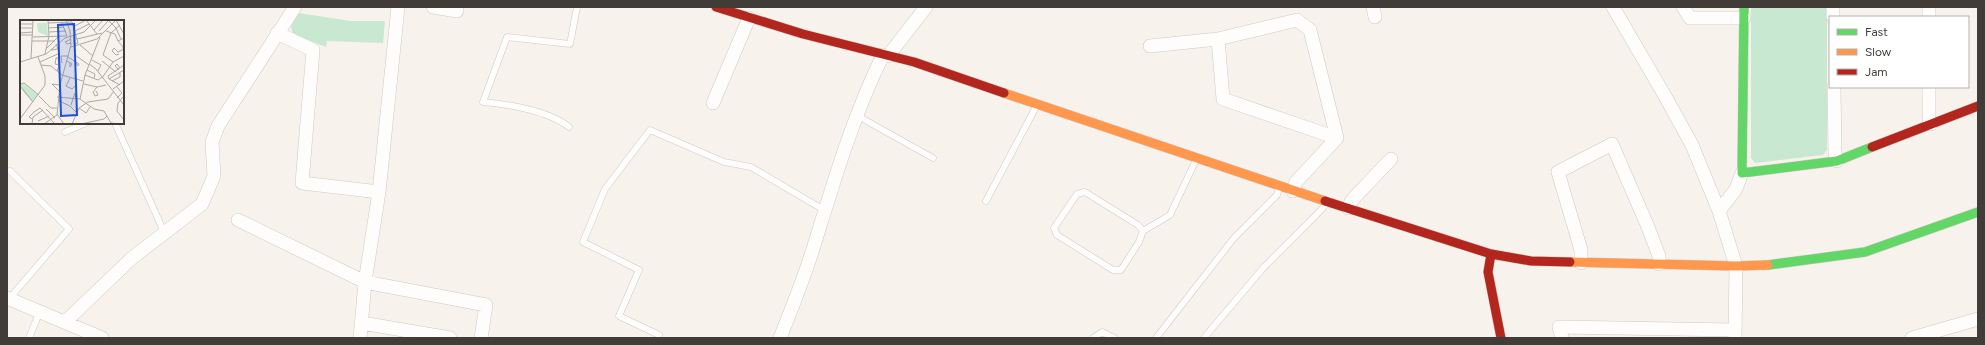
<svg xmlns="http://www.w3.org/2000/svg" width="1985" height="345" font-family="Figtree,sans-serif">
<rect width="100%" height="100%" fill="#f8f2ec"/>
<!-- green -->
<path fill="#c8e8d2" d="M1751 7H1827V150L1823 155 1755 163 1751 158Z
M298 13 351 21H385L383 43 327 41 326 47 293 34 291 27Z"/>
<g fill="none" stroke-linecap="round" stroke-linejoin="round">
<defs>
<path id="lane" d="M856 115 933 158
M115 123 164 232
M569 127C549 111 508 104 483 102L507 37 570 44 577 7
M65 132 86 123
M986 201 1037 105
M1143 231 1138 225 1085 192 1077 194 1054 228 1057 235 1113 270H1121L1139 242 1143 231 1170 215 1196 160
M9 299 69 229 10 171
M659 335 619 316 639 270 583 242 605 189 650 130 724 162 751 167 824 210
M29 338 40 311
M1093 338 1102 332 1114 338
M1156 338 1234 238 1277 195 1279 188
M1204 338 1264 267 1323 208 1326 203"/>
<path id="street" d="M433 7 457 11
M1373 7 1375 17
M1613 7 1665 96 1692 145 1719 211 1736 266 1735 338
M1683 7 1690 18H1744
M1833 7V17
M1929 17V7
M277 33 313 50 302 183 379 192
M1218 39 1223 99 1337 138
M1150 46 1218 39 1297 20 1310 30 1337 138 1296 182 1293 191
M888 56 926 7
M1834 87 1835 153 1837 161
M1929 87V119L1931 124
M713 103 749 18
M1348 208 1352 200 1391 159
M1719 211 1736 189 1742 173
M238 220 365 282 486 305 481 338
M1581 263V250L1558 172 1612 144 1648 227 1659 256V264
M7 298 102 338
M65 322 132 258 202 204 214 176 212 142 218 126 295 7
M362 323 450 338
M360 338 365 282 379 192 398 7
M780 338C791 310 803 281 812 252 833 185 852 118 883 55
M1562 338 1559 327 1735 330
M1912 338 1978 319"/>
<path id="fast" d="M1744 7 1742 173 1837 161 1872 147
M1768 265 1865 252 1978 212"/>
<path id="slow" d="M1004 93 1325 201
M1570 262 1736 266 1768 265"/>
<path id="jam" d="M716 7 803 34 914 62 1004 93
M1872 147 1978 106
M1325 201 1491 254 1531 261 1570 262
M1491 254 1488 272 1501 338"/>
</defs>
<!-- lane casing -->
<use href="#lane" stroke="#cec9c4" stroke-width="7"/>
<!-- street casing -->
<use href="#street" stroke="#cec9c4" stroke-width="14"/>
<!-- fast casing -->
<use href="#fast" stroke="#cec9c4" stroke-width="10"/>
<!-- slow casing -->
<use href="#slow" stroke="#cec9c4" stroke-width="10"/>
<!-- jam casing -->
<use href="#jam" stroke="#cec9c4" stroke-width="10"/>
<!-- lane -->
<use href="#lane" stroke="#fefdfc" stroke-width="6"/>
<!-- street -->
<use href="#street" stroke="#fefdfc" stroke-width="13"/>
<!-- fast -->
<use href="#fast" stroke="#63d668" stroke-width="9"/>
<!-- slow -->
<use href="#slow" stroke="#ff974d" stroke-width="9"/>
<!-- jam -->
<use href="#jam" stroke="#b3261e" stroke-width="9"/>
</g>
<!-- overview -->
<g transform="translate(20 20)">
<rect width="104" height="104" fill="#f8f2ec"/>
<path d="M17 3H27L28 16 18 12ZM0 64H4L18 75 12 81 4 73Z" fill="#c8e8d2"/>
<path fill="none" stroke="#afa9a4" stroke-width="1" d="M66 0 77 14M88 0 96 8 101 19M96 0 104 14M28 3 52 2 58 23 54 24V16M0 4H13M53 7 66 0M0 8H13M28 8 44 7M74 10 83 0M55 11 69 4M79 11 88 1M86 11 95 14 98 21M29 12 46 11M0 13 13 12M91 13 100 5M0 15H13M13 17 47 16 42 3M104 18 98 21 103 27 104 33M51 19 45 22 47 24 51 23M57 19 82 13M12 21H35M60 25 73 36M51 27 77 19 96 0M26 29 39 16M31 30 38 29 36 24M25 34 29 16 28 0M99 34 96 35 92 31 94 28 98 32 104 29M55 35 69 45M48 37 59 44 58 46 56 43M11 38 13 0M72 40 81 45 78 51M47 41 52 44 50 47V43M82 41 96 52M0 42 26 34 45 18 64 12 76 0M20 42 40 33M93 42 104 36M42 43 41 36H48M69 44 76 49 104 85M21 45 31 46 42 55M67 50 75 54 74 58M99 50 95 46 97 44 100 48M37 51 39 46V45L38 38H36L35 44 39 45M42 55 63 61M65 55 78 60 82 57M50 58 46 66 52 69 56 65M82 58 93 42 83 35 91 13M89 59 88 56 104 45M89 59 104 50M89 59 100 65M92 61 100 57V53M0 64 4 63 19 75M64 64 77 67 86 65M0 66 13 82M97 67 102 73 97 78M93 69 104 61M39 71 32 64 40 65M76 71 78 75 75 76 73 72 77 67M19 76 31 88H37M104 76 98 83 97 91 104 100M37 77 60 79 65 55 80 17M60 79 74 89 84 91 91 103 101 104M39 81 50 86 56 92M51 85 55 73 56 79M59 88 66 93 70 87M26 89 35 98M37 94 44 104M0 99 25 65V56L18 37M12 99 9 97 14 92 20 88 35 104M18 101 29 96M12 104 13 97 23 90M24 104 37 95 40 65 51 25 50 11 46 0M52 104 59 88 68 82 88 79 94 71M61 104 84 99 87 96"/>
<path fill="#1d4ed8" fill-opacity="0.15" stroke="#1d4ed8" stroke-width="2" d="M54 4 57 95 41 96 38 5Z"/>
<rect width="104" height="104" fill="none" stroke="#413c38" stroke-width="2"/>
</g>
<!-- border -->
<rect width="1985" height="345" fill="none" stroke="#413c38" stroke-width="16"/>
<!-- legend -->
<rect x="1829" y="16" width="140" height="72" fill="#ffffff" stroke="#b3b1af"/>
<rect x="1837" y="29" width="20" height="6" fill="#63d668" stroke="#b3b1af"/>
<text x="1865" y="36" font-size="12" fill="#413c38">Fast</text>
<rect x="1837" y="49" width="20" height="6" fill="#ff974d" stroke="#b3b1af"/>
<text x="1865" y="56" font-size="12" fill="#413c38">Slow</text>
<rect x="1837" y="69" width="20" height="6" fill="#b3261e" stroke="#b3b1af"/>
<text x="1865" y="76" font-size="12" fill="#413c38">Jam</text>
</svg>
